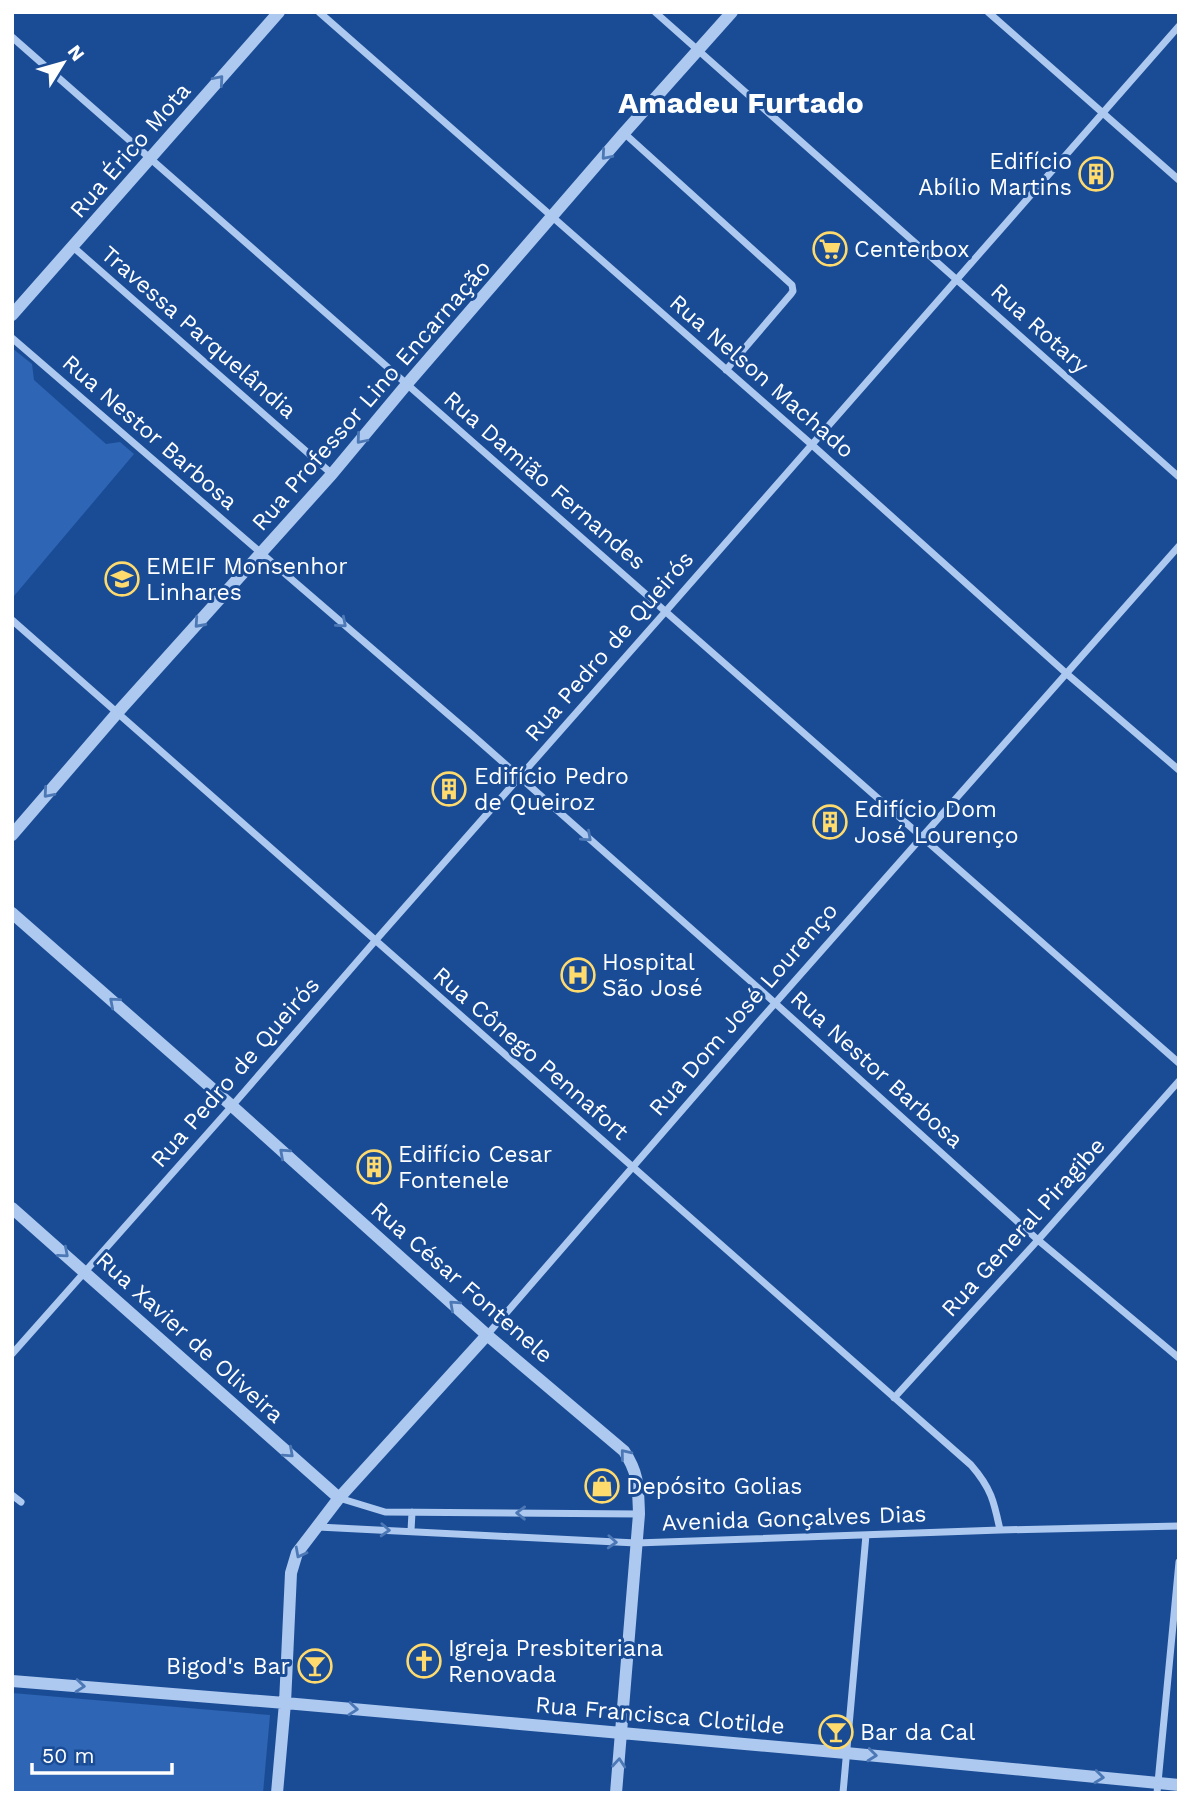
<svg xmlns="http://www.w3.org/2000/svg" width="1191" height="1805" font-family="'Work Sans',sans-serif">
<rect width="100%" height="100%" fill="#1a4c96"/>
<!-- green -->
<path fill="#2e65b4" d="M12 348 32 364 34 380 106 444 120 442 134 454 14 596 12 594Z
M12 1693 270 1715 263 1793H12Z"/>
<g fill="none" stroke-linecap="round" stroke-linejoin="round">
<!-- minor -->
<path stroke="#adc9f0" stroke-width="7" d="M319 12 811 444 1067 674 1179 770
M655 12 1179 477
M988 12 1179 180
M12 37 1179 1063
M624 133 792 285 793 291 791 294 726 370
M72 246 332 474
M12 338 471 734 765 994 1038 1240 1179 1358
M12 620 971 1465C991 1488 994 1501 1000 1530
M487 1335 762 1018 1179 546
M12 1354 232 1106 375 941 666 611 1179 26
M894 1398 1038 1240 1179 1081
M12 1495 21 1502
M339 1498 385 1512 639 1514
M318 1527 636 1543 1000 1530 1179 1526
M411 1531 412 1512
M843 1793 866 1535
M1157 1793 1179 1562"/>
<!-- tertiary -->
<path stroke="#adc9f0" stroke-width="12" d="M12 315 279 12
M12 835 118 712 332 474 407 384 624 133 732 12
M12 913 232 1106 487 1335 624 1451C639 1474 638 1487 639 1514L616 1793
M12 1208 339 1498
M12 1681 285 1703 846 1753 1179 1785
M277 1793 285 1703 291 1573 297 1553 339 1498 487 1335"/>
</g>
<!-- one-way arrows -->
<defs><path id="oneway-chevron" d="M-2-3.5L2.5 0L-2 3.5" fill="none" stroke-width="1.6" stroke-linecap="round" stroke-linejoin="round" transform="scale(1.75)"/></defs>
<g stroke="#4d78b6">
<use href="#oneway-chevron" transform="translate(219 80) rotate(-49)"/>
<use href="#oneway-chevron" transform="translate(606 155) rotate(131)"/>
<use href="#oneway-chevron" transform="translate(361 439) rotate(130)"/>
<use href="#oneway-chevron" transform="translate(199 623) rotate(132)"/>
<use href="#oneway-chevron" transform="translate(342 623) rotate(41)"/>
<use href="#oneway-chevron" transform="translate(48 793) rotate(131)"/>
<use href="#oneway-chevron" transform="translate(587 837) rotate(42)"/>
<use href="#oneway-chevron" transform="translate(114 1002) rotate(-139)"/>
<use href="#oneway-chevron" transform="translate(284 1153) rotate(-138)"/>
<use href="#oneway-chevron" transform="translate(64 1253) rotate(41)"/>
<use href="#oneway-chevron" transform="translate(454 1305) rotate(-138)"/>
<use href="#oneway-chevron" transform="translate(289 1453) rotate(42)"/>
<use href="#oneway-chevron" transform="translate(625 1454) rotate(-129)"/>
<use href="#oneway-chevron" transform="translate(521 1513) rotate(-179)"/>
<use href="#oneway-chevron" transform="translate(385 1530) rotate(3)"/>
<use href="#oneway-chevron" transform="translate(612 1542) rotate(3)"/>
<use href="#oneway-chevron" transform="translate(300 1553) rotate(118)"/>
<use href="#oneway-chevron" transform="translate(80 1686) rotate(5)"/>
<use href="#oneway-chevron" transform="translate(353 1709) rotate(5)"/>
<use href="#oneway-chevron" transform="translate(872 1755) rotate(6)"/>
<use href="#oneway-chevron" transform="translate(619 1763) rotate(-85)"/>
<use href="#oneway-chevron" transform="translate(1099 1777) rotate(6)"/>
</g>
<!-- icons -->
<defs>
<symbol id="building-ring" viewBox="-11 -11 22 22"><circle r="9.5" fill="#1a4c96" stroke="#ffda6c" stroke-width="1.5"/><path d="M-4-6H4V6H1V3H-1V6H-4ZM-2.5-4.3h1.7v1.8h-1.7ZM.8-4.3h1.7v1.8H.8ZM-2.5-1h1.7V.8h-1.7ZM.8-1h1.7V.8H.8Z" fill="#ffda6c"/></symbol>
<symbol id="supermarket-ring" viewBox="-11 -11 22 22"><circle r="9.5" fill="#1a4c96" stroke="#ffda6c" stroke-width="1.5"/><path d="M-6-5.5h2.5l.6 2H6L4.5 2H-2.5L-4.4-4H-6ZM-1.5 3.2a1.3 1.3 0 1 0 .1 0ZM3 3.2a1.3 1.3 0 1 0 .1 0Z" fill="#ffda6c"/></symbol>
<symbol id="school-ring" viewBox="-11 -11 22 22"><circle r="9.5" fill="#1a4c96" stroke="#ffda6c" stroke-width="1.5"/><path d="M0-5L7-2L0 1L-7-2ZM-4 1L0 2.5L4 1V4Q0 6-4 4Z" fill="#ffda6c"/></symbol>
<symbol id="hospital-ring" viewBox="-11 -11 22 22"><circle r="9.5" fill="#1a4c96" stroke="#ffda6c" stroke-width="1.5"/><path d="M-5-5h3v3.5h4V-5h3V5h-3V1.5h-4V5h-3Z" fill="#ffda6c"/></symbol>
<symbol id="shop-ring" viewBox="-11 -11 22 22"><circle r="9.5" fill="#1a4c96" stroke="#ffda6c" stroke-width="1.5"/><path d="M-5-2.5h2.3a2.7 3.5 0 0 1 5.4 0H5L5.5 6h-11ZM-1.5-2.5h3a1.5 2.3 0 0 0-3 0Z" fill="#ffda6c"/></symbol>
<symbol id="church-ring" viewBox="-11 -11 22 22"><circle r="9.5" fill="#1a4c96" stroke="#ffda6c" stroke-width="1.5"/><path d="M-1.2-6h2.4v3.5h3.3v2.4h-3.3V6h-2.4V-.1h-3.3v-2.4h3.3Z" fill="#ffda6c"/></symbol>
<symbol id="bar-ring" viewBox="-11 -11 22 22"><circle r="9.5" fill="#1a4c96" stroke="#ffda6c" stroke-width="1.5"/><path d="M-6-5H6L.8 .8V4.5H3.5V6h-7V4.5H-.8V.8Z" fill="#ffda6c"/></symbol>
</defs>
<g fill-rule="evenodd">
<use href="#building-ring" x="1077" y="155" width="38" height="38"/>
<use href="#supermarket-ring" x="811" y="230" width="38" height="38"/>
<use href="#school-ring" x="103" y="560" width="38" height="38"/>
<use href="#building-ring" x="430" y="770" width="38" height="38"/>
<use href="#building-ring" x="811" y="803" width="38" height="38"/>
<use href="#hospital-ring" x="559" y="956" width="38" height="38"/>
<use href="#building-ring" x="355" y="1148" width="38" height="38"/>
<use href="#shop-ring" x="583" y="1467" width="38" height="38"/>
<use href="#church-ring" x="405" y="1642" width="38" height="38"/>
<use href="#bar-ring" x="296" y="1647" width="38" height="38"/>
<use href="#bar-ring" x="817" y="1713" width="38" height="38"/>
</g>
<g text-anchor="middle" stroke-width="6" stroke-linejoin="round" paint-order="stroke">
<!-- street labels -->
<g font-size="23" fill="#fff" stroke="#1a4c96">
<text transform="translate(130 150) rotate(-49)" y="8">Rua Érico Mota</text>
<text transform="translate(1040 328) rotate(42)" y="8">Rua Rotary</text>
<text transform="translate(199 332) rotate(41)" y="8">Travessa Parquelândia</text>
<text transform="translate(762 376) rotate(41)" y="8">Rua Nelson Machado</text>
<text transform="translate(371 395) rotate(-49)" y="8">Rua Professor Lino Encarnação</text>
<text transform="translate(150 432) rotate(41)" y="8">Rua Nestor Barbosa</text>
<text transform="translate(545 480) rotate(41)" y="8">Rua Damião Fernandes</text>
<text transform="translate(609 646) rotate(-49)" y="8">Rua Pedro de Queirós</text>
<text transform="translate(743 1009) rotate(-49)" y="8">Rua Dom José Lourenço</text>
<text transform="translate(531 1053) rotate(41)" y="8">Rua Cônego Pennafort</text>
<text transform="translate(877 1069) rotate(42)" y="8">Rua Nestor Barbosa</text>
<text transform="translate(235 1072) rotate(-49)" y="8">Rua Pedro de Queirós</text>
<text transform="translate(1023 1227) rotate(-48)" y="8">Rua General Piragibe</text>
<text transform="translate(462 1282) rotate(41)" y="8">Rua César Fontenele</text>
<text transform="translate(190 1337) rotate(42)" y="8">Rua Xavier de Oliveira</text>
<text transform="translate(794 1518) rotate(-2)" y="8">Avenida Gonçalves Dias</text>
<text transform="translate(660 1715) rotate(5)" y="8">Rua Francisca Clotilde</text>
</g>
<!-- poi labels -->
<g font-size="23" fill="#fff" stroke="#1a4c96" text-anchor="start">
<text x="1072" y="169" text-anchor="end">Edifício<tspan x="1072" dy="26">Abílio Martins</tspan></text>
<text x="854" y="257">Centerbox</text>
<text x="146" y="574">EMEIF Monsenhor<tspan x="146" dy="26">Linhares</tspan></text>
<text x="474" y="784">Edifício Pedro<tspan x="474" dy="26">de Queiroz</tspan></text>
<text x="854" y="817">Edifício Dom<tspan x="854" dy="26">José Lourenço</tspan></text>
<text x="602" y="970">Hospital<tspan x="602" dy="26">São José</tspan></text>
<text x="398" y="1162">Edifício Cesar<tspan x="398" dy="26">Fontenele</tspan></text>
<text x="626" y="1494">Depósito Golias</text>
<text x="448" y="1656">Igreja Presbiteriana<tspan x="448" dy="26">Renovada</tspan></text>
<text x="290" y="1674" text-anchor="end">Bigod's Bar</text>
<text x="860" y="1740">Bar da Cal</text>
</g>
<!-- district labels -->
<g font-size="30" font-weight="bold" fill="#fff" stroke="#1a4c96">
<text x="741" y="113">Amadeu Furtado</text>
</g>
</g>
<!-- border -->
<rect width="1191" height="1805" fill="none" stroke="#ffffff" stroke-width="28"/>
<!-- north arrow -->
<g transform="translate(63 63) rotate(53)" stroke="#1a4c96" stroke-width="5" paint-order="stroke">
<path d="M0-5L12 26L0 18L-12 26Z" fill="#ffffff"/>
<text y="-10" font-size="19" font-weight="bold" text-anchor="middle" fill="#ffffff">N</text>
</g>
<!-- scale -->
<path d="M32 1763v10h140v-10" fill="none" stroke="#ffffff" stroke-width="3.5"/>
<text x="42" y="1763" font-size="21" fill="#ffffff" stroke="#1a4c96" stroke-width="5" paint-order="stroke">50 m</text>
</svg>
